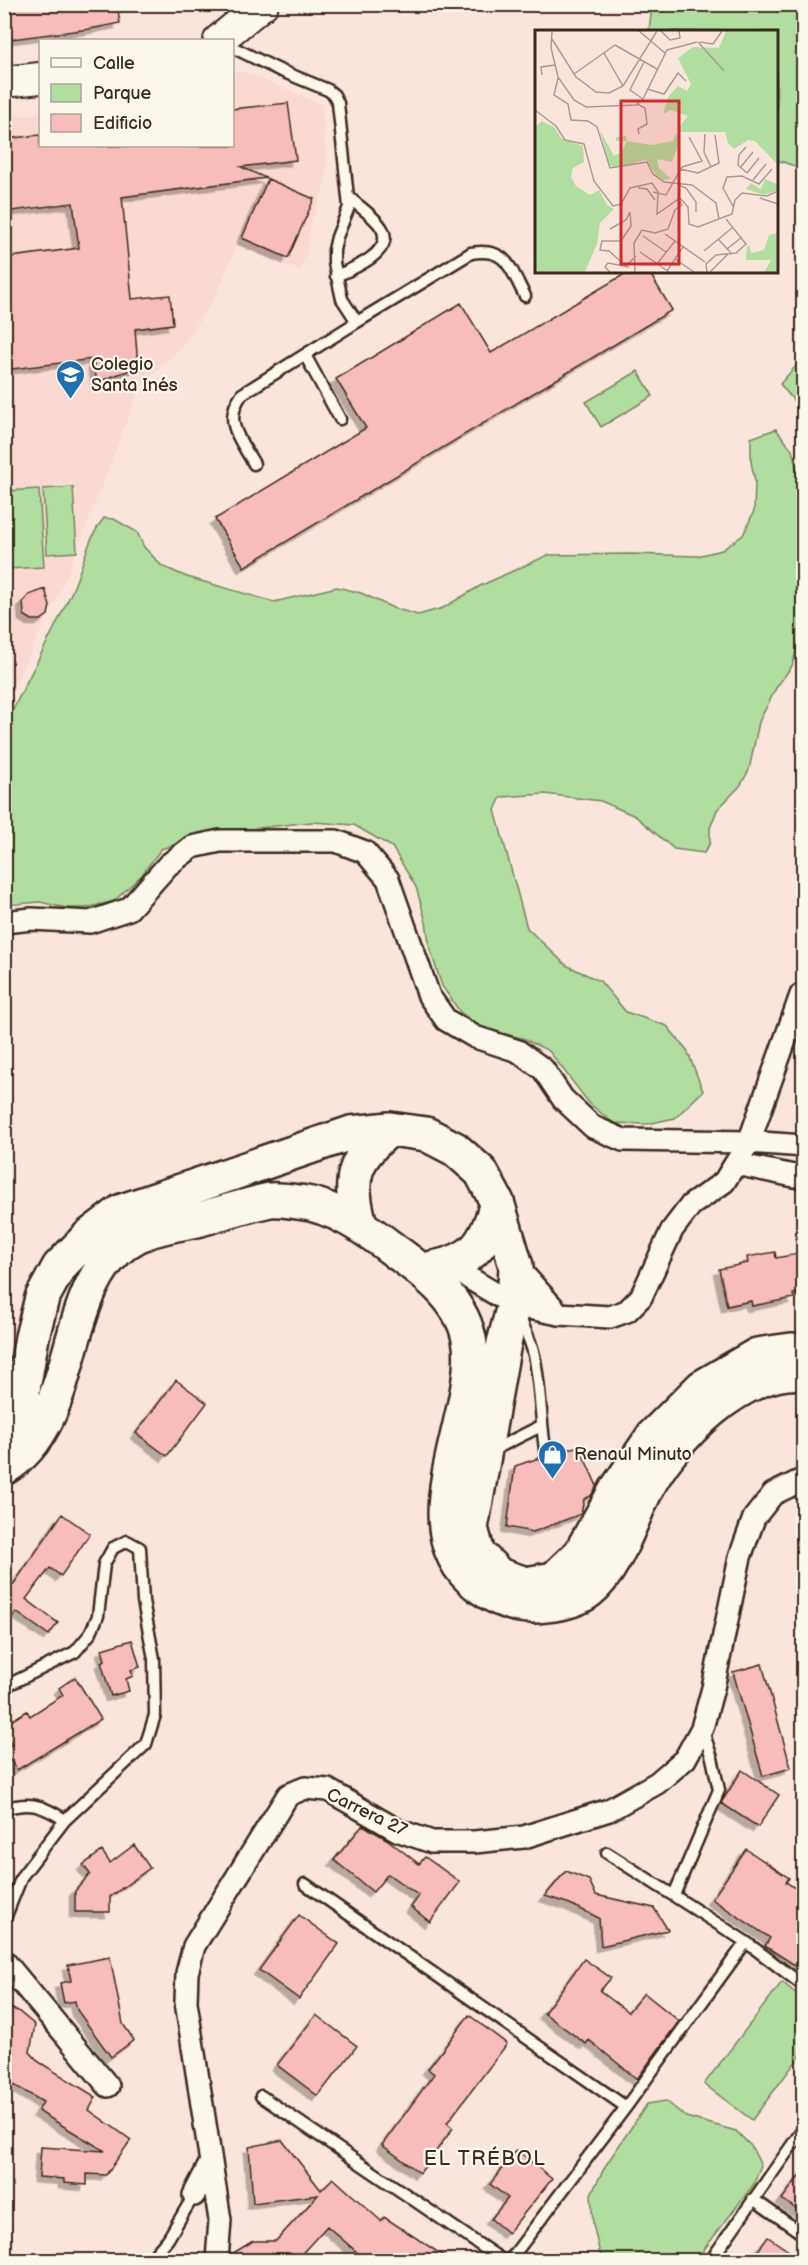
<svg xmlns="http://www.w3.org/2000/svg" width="808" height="2265" font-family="'Balsamiq Sans',sans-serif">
<defs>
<filter id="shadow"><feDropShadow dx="-5.5" dy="5.5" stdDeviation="0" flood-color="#0004"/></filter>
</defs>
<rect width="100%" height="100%" fill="#fae5dd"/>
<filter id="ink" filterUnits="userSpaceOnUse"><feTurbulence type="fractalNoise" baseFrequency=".0167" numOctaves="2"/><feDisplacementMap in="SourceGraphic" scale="12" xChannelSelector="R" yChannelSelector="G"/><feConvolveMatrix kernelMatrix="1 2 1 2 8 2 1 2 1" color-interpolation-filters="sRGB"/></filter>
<g filter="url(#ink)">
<!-- built -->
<path fill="#f9d9d2" d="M242 71 322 104 327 172 324 188 311 223 307 252 300 271 237 245 216 296 184 344 140 387 65 581 5 705V117L40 113V146H232L233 73Z"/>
<!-- green -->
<path fill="#afde9e" stroke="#75845e" stroke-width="1.5" d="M652 5H803V169L777 160 776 32 649 31Z
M803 358V412L780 384Z
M638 371 653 396 601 427 586 402Z
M776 429 792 450 802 489 804 623 792 666 776 688 759 722 749 770 740 786 717 810 710 828V843L704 853 674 849 635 816 601 801 545 794 501 797 495 810 527 928 566 965 600 981 626 1012 667 1026 687 1050 703 1091 675 1118 647 1124 613 1123 589 1103 549 1051 522 1038 483 1029 460 1012 442 986 430 949 426 922 416 887 392 847 354 825 312 822 212 833 161 849 141 876 114 901 86 908H66L40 902 5 905 4 719 12 712C31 671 54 632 72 591 83 567 87 539 104 518L114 519 137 532 144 547 162 566 187 577 274 602 337 587 361 593 393 608 418 615 443 608 480 586 548 555 631 554 697 556 722 550 743 535 754 511 755 481 751 462V438Z
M73 487 77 552 47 554 43 489Z
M39 489 44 567 5 569V491Z
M782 1982 803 1999V2052L752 2120 704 2084Z
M666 2101 686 2117 736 2131 751 2146 761 2165 754 2184 696 2260H608L600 2254 593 2224 591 2194 606 2165 647 2104Z"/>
<!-- building -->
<path fill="#f8bcba" stroke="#3b2a1e" stroke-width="1.5" filter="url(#shadow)" d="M4 4H117L120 23 90 29 4 40Z
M288 103 296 160 241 167 266 178 122 197 132 299 170 295 173 324 135 329 138 367 97 382 93 359 4 370V258L79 248 73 203 4 212V139L40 135V146H232V109Z
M268 179 314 199 288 258 242 238Z
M628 272H649L672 310 244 567 215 519 366 428 336 379 461 303 491 353Z
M45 589 50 606 48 615 41 620H32L24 615 23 602 29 595Z
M775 1252 776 1258 804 1253V1292L793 1294 794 1298 752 1306 751 1301 727 1306 719 1269 748 1263 747 1257Z
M176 1380 207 1403 167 1456 136 1433Z
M579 1446 597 1486 591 1496 584 1499 581 1514 533 1532 507 1527 515 1466 539 1458 543 1463H548L553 1459V1454Z
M62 1514 90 1534 61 1576 50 1568 26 1599 58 1623 49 1635 16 1612 4 1628V1579L13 1585Z
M132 1640 140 1667 131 1670 133 1676 126 1679 129 1691 111 1696 101 1662 105 1660 102 1649Z
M762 1664 791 1768 763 1776 733 1672Z
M75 1677 101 1719 17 1770 4 1751 12 1744 4 1732V1725L27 1711 30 1716 63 1695 59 1688Z
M742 1770 779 1795 758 1827 721 1803Z
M363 1825 388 1840 419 1864 425 1857 460 1882 430 1922 411 1907 419 1896 388 1874 373 1892 334 1860Z
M134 1845 150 1868 110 1897V1912H75V1891L90 1874 83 1865 102 1851 110 1863Z
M746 1849 789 1878 786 1882 804 1894V1971L765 1946 770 1938 712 1899Z
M566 1871 589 1880 596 1895 654 1908 668 1930 601 1946 599 1918 570 1904 545 1896Z
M299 1915 339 1944 299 1999 259 1970Z
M110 1957 123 2024 134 2040 111 2057 77 2010 75 2001 64 2003 60 1983 71 1981 68 1965Z
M584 1959 611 1978 600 1991 628 2012 644 1993 679 2021 637 2079 589 2040 586 2044 544 2013Z
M4 2006 18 2011 35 2025 30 2052 39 2062 96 2097 89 2110 131 2140 106 2175 87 2174V2185L64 2183V2179L39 2177 41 2147 105 2151 38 2111 43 2102 4 2079Z
M316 2015 357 2046 318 2096 277 2065Z
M469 2015 507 2044 447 2123 453 2128 420 2173 382 2145 434 2074 428 2069Z
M282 2140 321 2190 333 2178 381 2221 384 2217 450 2260H366L327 2226 296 2260H230V2255L253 2241H276L318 2195 253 2203 249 2147Z
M517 2150 552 2179 508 2233 491 2219 508 2198 490 2184Z
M804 2170V2214L782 2199Z
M768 2237 802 2260H751Z"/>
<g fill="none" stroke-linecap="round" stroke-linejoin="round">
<defs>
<path id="service" d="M232 47 279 70 328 90 334 95 338 103 349 207 337 237 334 250V263L342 299 357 322 242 394C222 421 240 439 254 464
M336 276C353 269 397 251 381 227 374 216 359 207 349 197
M357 322 471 253C508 247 510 269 525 296
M305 355 340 419
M519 1316C526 1332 534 1348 536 1366 541 1396 541 1426 546 1456
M491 1451 541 1426
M4 1687 75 1652 90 1634 98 1616 104 1564 113 1548 127 1541 140 1548 143 1601 154 1659 155 1715 146 1744 65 1820 22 1876 4 1921
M4 1809C30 1801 42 1805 65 1820
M607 1853 746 1942 804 1986
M305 1884 626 2107
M674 1895 719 1790 712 1758 702 1728
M261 2096 502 2260
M753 2199 804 2235
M4 2253 12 2260
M150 2260 168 2239 194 2195
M510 2260 626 2107 746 1942
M711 2260 804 2128"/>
<path id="minor" d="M4 922 32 919 90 922 129 909 168 865 192 847 220 841H336L365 852 388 879 429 996 446 1020 475 1037 518 1051 543 1069 563 1099 593 1127 623 1140 749 1142 804 1146
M736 1164 804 1178
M449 1266 514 1305 559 1314 610 1317 627 1311 641 1297 672 1230 691 1205 724 1182 749 1142 801 995
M516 1266 559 1314
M4 1961 108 2086
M194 2195 211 2162
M217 2260 220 2220 186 2002 187 1973 194 1946 288 1795 305 1788 328 1790 397 1830 432 1842H474L524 1837 609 1810 657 1783 685 1759 702 1728 713 1688 740 1557 754 1518 773 1494 804 1479"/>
<path id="secondary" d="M219 40 263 4
M4 82 40 78"/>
<path id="primary" d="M360 1224C347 1178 353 1159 390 1129
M421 1270C470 1263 485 1250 497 1202
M4 1430 20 1407 32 1337 42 1298 59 1267 89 1236 122 1211 351 1133 390 1129 426 1134 455 1149 481 1172 497 1202 516 1266 514 1305 504 1343 471 1528 478 1554 499 1575 526 1584 554 1579 580 1554 616 1490 653 1436 702 1387 757 1355 791 1350 804 1351
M4 1468C85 1419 55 1279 137 1236 154 1227 178 1224 197 1220 221 1213 246 1205 270 1200 279 1199 289 1201 298 1202 333 1205 368 1230 395 1251 427 1274 465 1302 470 1345 478 1419 404 1530 479 1586 496 1599 514 1607 536 1606 552 1605 576 1602 589 1591 616 1570 630 1521 646 1490 671 1440 743 1366 804 1373"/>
</defs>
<!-- service casing -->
<use href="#service" stroke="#3b2a1e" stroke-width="15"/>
<!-- minor casing -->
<use href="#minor" stroke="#3b2a1e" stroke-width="26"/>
<!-- secondary casing -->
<use href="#secondary" stroke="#3b2a1e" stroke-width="34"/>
<!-- primary casing -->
<use href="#primary" stroke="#3b2a1e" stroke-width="38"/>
<!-- service -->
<use href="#service" stroke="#fbf7ec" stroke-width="10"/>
<!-- minor -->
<use href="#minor" stroke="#fbf7ec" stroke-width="21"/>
<!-- secondary -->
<use href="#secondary" stroke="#fbf7ec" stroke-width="30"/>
<!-- primary -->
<use href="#primary" stroke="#fbf7ec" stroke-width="33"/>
</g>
</g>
<!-- icons -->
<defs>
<symbol id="school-pin" viewBox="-11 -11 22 30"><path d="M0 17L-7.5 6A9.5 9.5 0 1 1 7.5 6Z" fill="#1f6fb2" stroke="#fbf7ec"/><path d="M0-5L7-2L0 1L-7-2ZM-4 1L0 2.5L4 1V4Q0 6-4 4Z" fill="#fff"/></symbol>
<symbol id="shop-pin" viewBox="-11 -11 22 30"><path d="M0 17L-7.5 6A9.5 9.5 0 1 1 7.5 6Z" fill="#1f6fb2" stroke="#fbf7ec"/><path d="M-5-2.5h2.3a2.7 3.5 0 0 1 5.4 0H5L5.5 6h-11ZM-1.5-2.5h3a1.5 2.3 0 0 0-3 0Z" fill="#fff"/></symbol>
</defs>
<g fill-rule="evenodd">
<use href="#school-pin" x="54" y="358" width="33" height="45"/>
<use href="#shop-pin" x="536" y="1438" width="33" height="45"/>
</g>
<g text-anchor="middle" stroke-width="4.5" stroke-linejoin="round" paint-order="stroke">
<!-- poi labels -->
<g font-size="18" fill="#3b2a1e" stroke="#fbf7ec" text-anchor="start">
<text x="91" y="370">Colegio<tspan x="91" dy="21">Santa Inés</tspan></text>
<text x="574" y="1460">Renaul Minuto</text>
</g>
<!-- street labels -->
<g font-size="18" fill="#3b2a1e" stroke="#fbf7ec">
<text transform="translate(367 1812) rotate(26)" y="6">Carrera 27</text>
</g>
<!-- neighbourhood labels -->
<g font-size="20" letter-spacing="1.5" fill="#3b2a1e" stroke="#fbf7ec">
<text x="485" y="2165">EL TRÉBOL</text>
</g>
</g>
<!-- overview -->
<g transform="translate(535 30)">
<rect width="243" height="243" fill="#fae5dd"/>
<path d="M191 1H243V135L220 111 213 110 199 119 193 113 190 102H144L142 99 153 86 136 80 128 84 133 67 143 56 152 61 156 54 143 28 158 17 184 18ZM7 91 19 97 26 108 48 116 49 132 38 138 36 147 41 156 55 165 64 160 72 175 79 179 65 193 62 214 50 242H0V97ZM65 100 79 126 87 122 92 111H81V107L91 106 92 111 116 115 138 111 142 102 144 113 137 132 122 129 124 138 136 149 128 150 121 145 111 130 80 138 74 135ZM243 146V160L229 165 211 159 216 153 226 159 230 149 242 154ZM243 203V242H225L230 241 236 230H211L212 217 214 215 216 223 229 220 234 205Z" fill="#afde9e"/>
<path fill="none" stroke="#ae9a91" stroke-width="1.5" d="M17 1 16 18 23 47 39 70 51 77 101 75 108 69 132 20 162 12M104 1 130 23M126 1 135 10 145 8 144 1M17 9 41 47 61 62 74 63 88 56 122 1M163 12 189 41M165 12 178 14 187 1M80 15 122 39M69 23 88 56M39 44 80 15M7 45 6 37 20 35M23 48 19 65 33 74 36 90 53 91 62 97 75 138 112 132 118 144 129 152 157 155 181 173 184 189M112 59 129 64 143 43 151 51M108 69 95 60 109 32M102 74 110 78 111 85 112 94 103 99 104 104M0 80 21 96 30 110 49 114 59 151 78 176 86 174 95 158 117 153 123 162 122 184 145 168 153 177 154 194 163 197 197 184 200 170 207 163 232 166 243 161M170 104 169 122 176 137M211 117 204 125 203 135 212 143M205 138 218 122M145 139 163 143 184 133 180 105M212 143 224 128M218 150 231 134M143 155 151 158 161 172V182M103 158 112 159 120 170M118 162 131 165 147 137 167 131 154 107M225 168 243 174M198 176 188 158 192 147 207 146 224 154 237 139M95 182 96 196 86 211H67L65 220 74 221 91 236 101 226M75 199 91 190 95 182M130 204 170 232M108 206 131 222M183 209 197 224M192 219 207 207M169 221 197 198M105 222 134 242M140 229 159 242M122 234 140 211M132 241 148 217M75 242 70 237 73 233 94 237M100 242 99 213 107 200 120 203 133 199 140 180 147 175 145 171M172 242 171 234 181 225 201 223 211 214 191 189M175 242 193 224"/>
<path fill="#d62828" fill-opacity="0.15" stroke="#d62828" stroke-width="3" d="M86 71H144V234H86Z"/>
<rect width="243" height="243" fill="none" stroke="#3b2a1e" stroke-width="3"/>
</g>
<!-- margin -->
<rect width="808" height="2265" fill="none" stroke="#fbf7ec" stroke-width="24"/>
<rect x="12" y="12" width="784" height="2241" fill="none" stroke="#3b2a1e" stroke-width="2" filter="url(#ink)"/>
<!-- legend -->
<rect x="39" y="39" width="195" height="108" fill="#fbf7ec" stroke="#aea59a" stroke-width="1.5"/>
<rect x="51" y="58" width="30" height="9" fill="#fbf7ec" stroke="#aea59a" stroke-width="1.5"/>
<text x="93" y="69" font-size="18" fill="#3b2a1e">Calle</text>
<rect x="51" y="84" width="30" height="18" fill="#afde9e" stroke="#aea59a" stroke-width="1.5"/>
<text x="93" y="99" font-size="18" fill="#3b2a1e">Parque</text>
<rect x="51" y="114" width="30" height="18" fill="#f8bcba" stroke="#aea59a" stroke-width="1.5"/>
<text x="93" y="129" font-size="18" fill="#3b2a1e">Edificio</text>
</svg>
